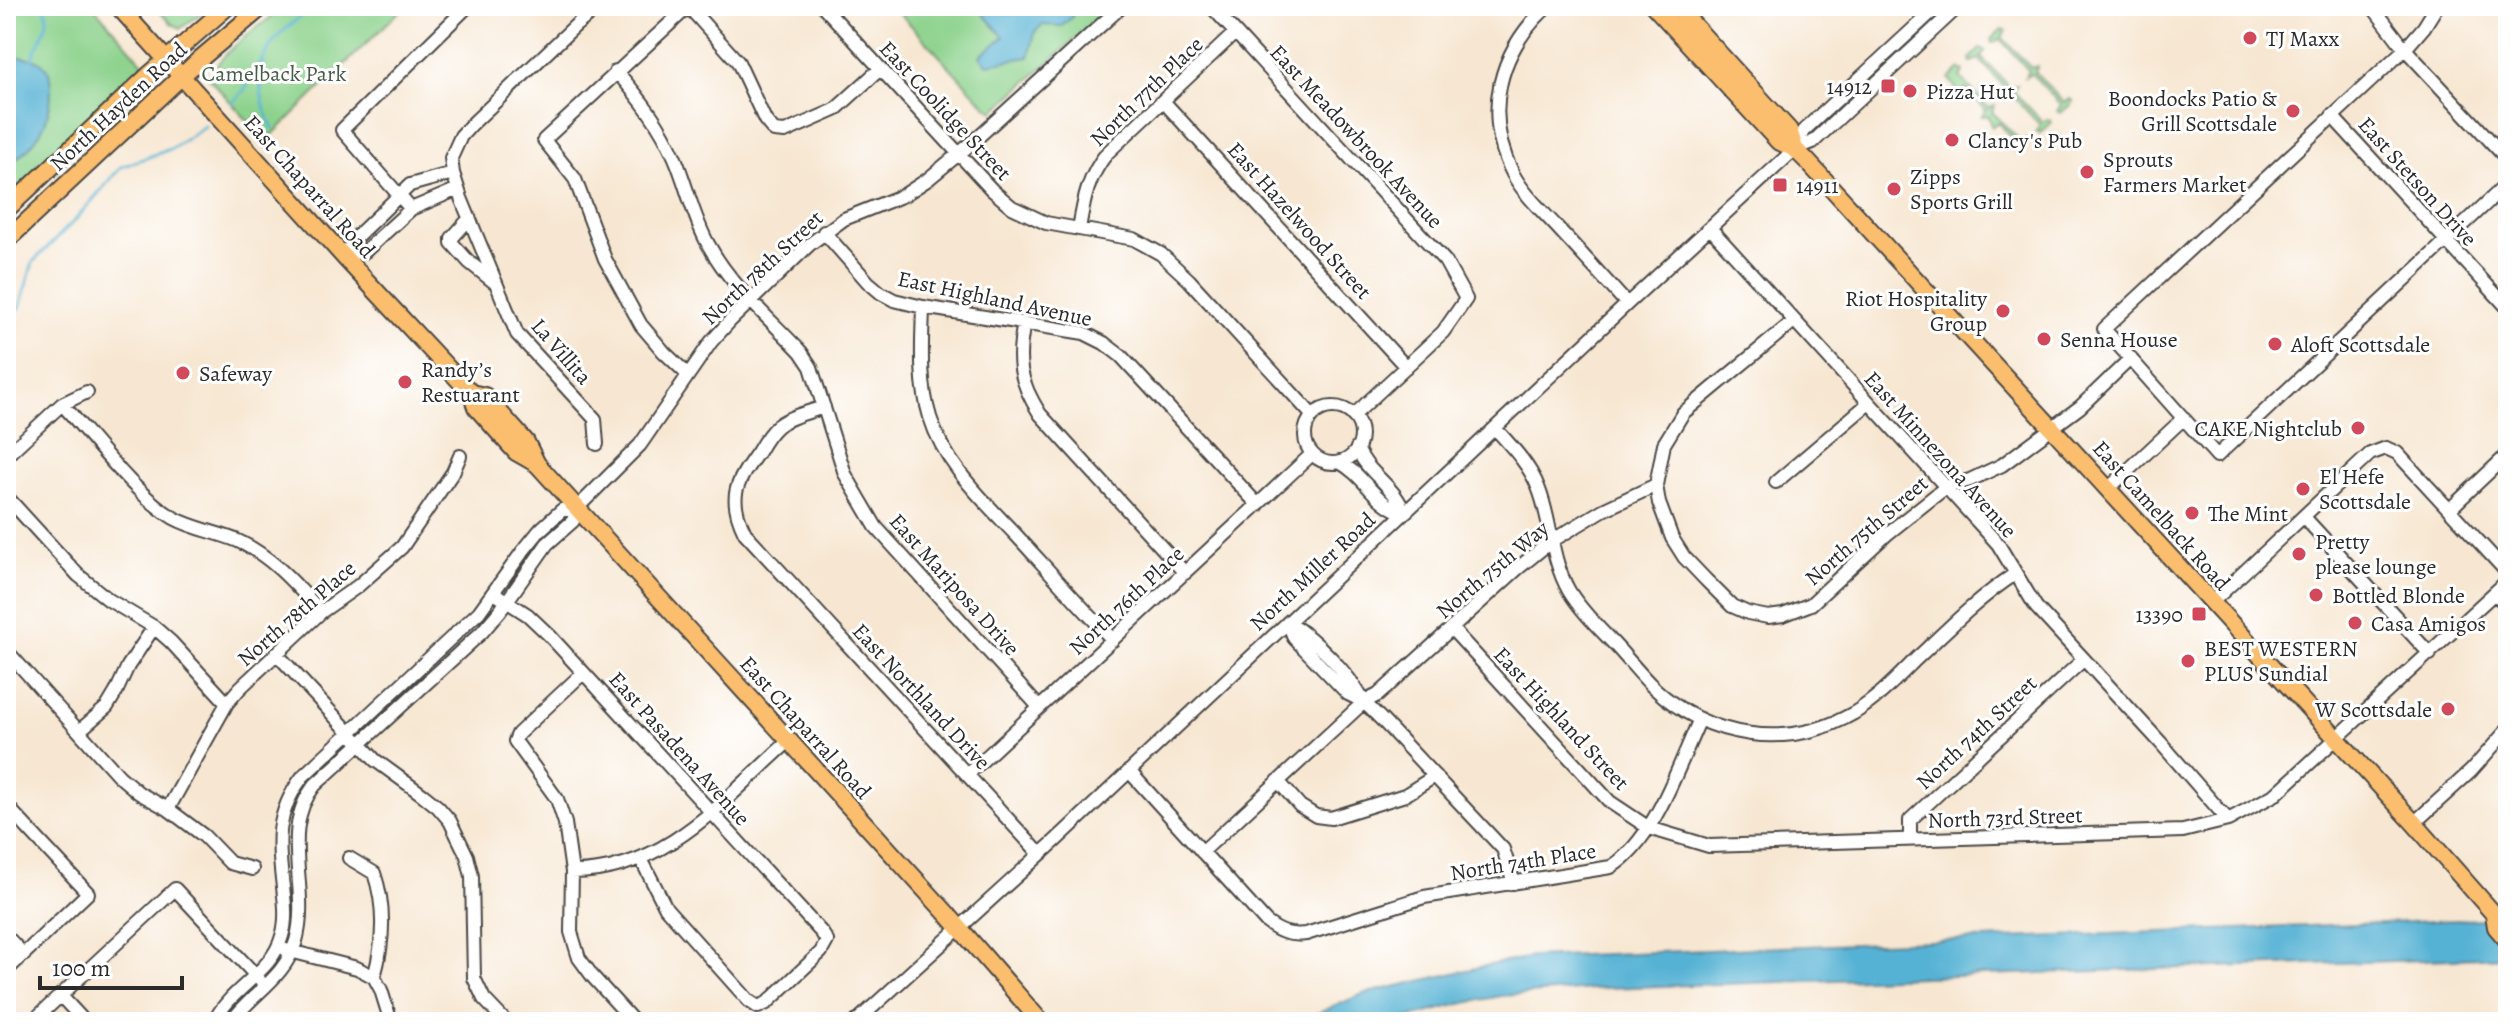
<svg xmlns="http://www.w3.org/2000/svg" width="2514" height="1028" font-family="Alegreya,serif">
<rect width="100%" height="100%" fill="#fff"/>
<filter id="ink" filterUnits="userSpaceOnUse"><feTurbulence type="fractalNoise" baseFrequency=".0125" numOctaves="2"/><feDisplacementMap in="SourceGraphic" scale="16" xChannelSelector="R" yChannelSelector="G"/><feConvolveMatrix kernelMatrix="1 2 1 2 8 2 1 2 1" color-interpolation-filters="sRGB"/></filter>
<filter id="wash" filterUnits="userSpaceOnUse"><feTurbulence type="fractalNoise" baseFrequency=".006" numOctaves="4" result="noise"/><feDisplacementMap in="SourceGraphic" scale="32" xChannelSelector="R" yChannelSelector="G"/><feGaussianBlur stdDeviation="1.8" result="paint"/><feColorMatrix in="noise" values="0 0 0 0 0 0 0 0 0 0 0 0 0 0 0 0 0 1.4 0 .05"/><feComposite in="paint" operator="in"/></filter>
<g filter="url(#wash)">
<rect width="100%" height="100%" fill="#f7e7d2"/>
<!-- green -->
<path fill="#8cd28c" stroke="#5c7e5c" stroke-width="2" d="M6 6H93L143 63 141 73 6 199Z
M154 6H211L181 28 172 24Z
M286 6H405L266 141 209 78C220 51 263 24 286 6Z
M893 6H1112L994 111 985 105Z
M2002 29 2006 31 2002 37 2031 68 2038 66 2035 72 2064 103 2068 99 2072 100V103L2061 113 2057 111 2061 105 2032 74 2025 77 2029 71 2000 39 1992 43 1991 39Z
M1981 48 1985 51 1981 57 2010 87 2017 85 2014 92 2043 122 2047 119 2050 120 2051 123 2040 133 2036 131 2040 125 2011 94 2004 97 2007 90 1979 59 1971 62 1970 59Z
M1960 69 1964 71 1960 77 1989 108 1995 105 1992 112 2021 142 2025 139 2029 140V143L2019 153 2015 151 2018 145 1999 123 1992 127 1989 116H1982L1986 110 1966 89 1959 93 1949 79Z"/>
<!-- water -->
<path fill="#56b2d4" stroke="#406e80" stroke-width="2" d="M986 6H1074L1072 17 1062 26 1042 25 1035 32 1029 57 987 64 980 56 1004 37 983 14Z
M6 56C18 57 33 56 43 64 50 70 50 78 51 87 52 123 36 147 6 166Z
M2508 918V957L1605 988 1501 996 1460 1004 1393 1022H1297L1363 994 1489 965 1532 957Z"/>
<g fill="none" stroke-linecap="round" stroke-linejoin="round">
<!-- stream -->
<path stroke="#56b2d4" stroke-width="3" d="M32 59C37 40 54 25 44 6
M263 63C258 89 262 106 273 128
M232 103C254 85 260 56 279 35 289 25 302 16 313 6
M6 321 20 307 33 262 76 219 121 167 173 148 205 126"/>
</g>
</g>
<g filter="url(#ink)">
<g fill="none" stroke-linecap="round" stroke-linejoin="round">
<defs>
<path id="minor" d="M688 6 738 62 765 120 774 131 785 132 835 110 880 69
M823 6 992 190 1012 207 1046 223 1134 239 1161 254 1189 280 1312 415
M1211 6 1445 261 1466 299 1443 332 1353 416
M1548 6C1499 50 1482 113 1513 174 1523 193 1541 210 1556 226 1580 252 1604 278 1627 304
M2372 6 2405 49 2508 160
M2437 6 2424 27 2405 49 2104 329 2217 456 2508 183
M616 71C640 98 661 125 675 158 687 186 693 217 708 244 730 285 769 318 801 352L811 367 845 474 876 527 1039 707
M1164 102 1406 367
M2332 116 2508 308
M1795 149 1813 142 1959 6
M411 209 342 130 468 6
M469 219 452 238V243L469 262 494 282
M1079 229C1084 199 1088 177 1107 153L1235 33
M1711 229 1998 544 2036 607 2160 742 2228 820
M824 232 868 282 881 293 894 300 923 307 1084 333 1104 343 1121 356 1258 505
M346 250 364 252 411 209 458 189
M351 265 353 240 410 185 453 173
M923 307C922 344 919 381 930 417 944 464 984 501 1017 536 1049 571 1080 606 1113 640
M1024 323C1016 361 1019 381 1040 414L1185 573
M687 374 664 352 641 325 605 259 575 179 544 140 689 6
M62 404C93 438 136 496 174 518 194 529 217 532 238 541 273 557 296 585 321 612
M1305 435a28 28 0 1 1 56 0a28 28 0 1 1-56 0Z
M824 407C809 412 790 416 777 426 769 433 763 443 758 452 736 483 727 497 745 533L1040 854
M1495 428C1511 446 1529 464 1538 487 1552 521 1550 558 1569 591 1581 611 1600 629 1616 646 1628 659 1640 674 1653 687 1708 739 1788 751 1854 713 1877 699 1896 679 1914 661 1947 630 1977 599 2015 574
M597 444 595 419 517 334 461 198 453 173 451 158 461 136 471 125 576 25 600 6
M1357 448C1367 474 1396 486 1404 513
M6 456 62 404 87 392
M1339 462C1365 475 1375 505 1404 513
M1776 482 1869 403
M1656 485 1659 503 1672 538 1684 557 1706 580 1732 606 1748 613 1768 617 1783 615 1811 604 1887 534 1946 487 1970 480 2002 465 2080 407 2131 358
M2108 489 2184 418
M6 496 78 575 109 600 154 627 171 642 227 703
M2450 509 2508 454
M2304 517 2430 654
M494 593 528 615 549 635 822 933 827 941 821 952 767 1003 758 1007 749 1001 666 908 641 859
M2495 593 2508 607
M1288 622 1294 638 1348 694 1364 702 1384 722 1503 849 1514 883
M1288 622C1317 641 1347 671 1364 702
M1451 628 1610 802 1649 828 1709 846 2183 831 2228 820 2276 794 2503 585 2508 577 2505 570 2397 453 2386 448 2370 454 2211 603
M6 650 119 776 139 793 168 809 204 836 230 863 252 869
M276 653 375 760 423 795 438 807 450 821 467 856 472 876 474 978 484 999 506 1022
M583 673 518 734 515 741 557 799 565 823 572 872 571 932 579 958 593 977 634 1022
M79 731 107 707 116 692 128 666 154 627
M1129 771 1266 922C1279 932 1289 936 1306 934L1424 897 1611 867C1655 840 1678 766 1700 719
M968 774 1312 454
M1278 781 1300 806 1316 816 1331 818 1405 795 1435 776
M6 805 88 893 6 971
M168 809 227 703 240 688 321 612 358 586 402 547 453 472 460 456
M2414 823 2471 771 2508 729
M1910 840V820L2084 659
M1202 852 1364 702 1378 695 1517 569 1550 542 1603 510 1656 485 1664 444 1683 413 1794 321
M349 858 374 873C386 908 384 942 374 977L381 990 391 1022
M572 872C666 872 724 799 789 741
M6 936 24 955
M286 950 357 968 374 977
M60 995 85 1022
M32 1022 175 889 259 979
M214 1022C230 988 272 973 282 936 287 921 285 903 283 887 277 842 275 813 303 776L479 612 523 551 540 530 562 510 577 508
M231 1022C252 993 285 978 296 941 311 889 278 830 315 785L482 632 500 611 547 544 573 521 577 508 640 445 711 342 730 321 810 244 844 219 904 195 927 180 967 147 1122 6
M856 1022 1055 841 1627 304 1795 149 1803 131 1938 6"/>
<path id="major" d="M118 6 346 259 471 393 476 407 516 452 537 464 577 508 949 916 1041 1022
M1654 6 1778 141 1795 149 1807 161 2414 823 2494 914 2496 927 2508 941
M1676 6 1789 130 1795 149
M6 210 150 74 228 6
M6 241 200 59 263 6
M471 393 485 396 526 442 537 464"/>
</defs>
<!-- minor casing -->
<use href="#minor" stroke="#4a4744" stroke-width="16"/>
<!-- major casing -->
<use href="#major" stroke="#4a4744" stroke-width="20"/>
<!-- minor -->
<use href="#minor" stroke="#fff" stroke-width="12"/>
<!-- major -->
<use href="#major" stroke="#fbbe6e" stroke-width="16"/>
</g>
</g>
<!-- markers -->
<g fill="#d1495b" stroke="#fff" stroke-width="3">
<circle cx="2250" cy="38" r="8"/>
<rect x="1880" y="78" width="16" height="16" rx="4"/>
<circle cx="1910" cy="91" r="8"/>
<circle cx="2293" cy="111" r="8"/>
<circle cx="1952" cy="140" r="8"/>
<circle cx="2087" cy="172" r="8"/>
<rect x="1772" y="177" width="16" height="16" rx="4"/>
<circle cx="1894" cy="189" r="8"/>
<circle cx="2003" cy="311" r="8"/>
<circle cx="2044" cy="339" r="8"/>
<circle cx="2275" cy="344" r="8"/>
<circle cx="183" cy="373" r="8"/>
<circle cx="405" cy="382" r="8"/>
<circle cx="2358" cy="428" r="8"/>
<circle cx="2303" cy="489" r="8"/>
<circle cx="2192" cy="513" r="8"/>
<circle cx="2299" cy="554" r="8"/>
<circle cx="2316" cy="595" r="8"/>
<rect x="2191" y="606" width="16" height="16" rx="4"/>
<circle cx="2355" cy="623" r="8"/>
<circle cx="2188" cy="661" r="8"/>
<circle cx="2448" cy="709" r="8"/>
</g>
<g text-anchor="middle" stroke-width="6" stroke-linejoin="round" paint-order="stroke">
<!-- poi labels -->
<g font-size="22" fill="#2b2b2b" stroke="#fff" text-anchor="start">
<text x="2266" y="46">TJ Maxx</text>
<text x="1872" y="94" text-anchor="end">14912</text>
<text x="1926" y="99">Pizza Hut</text>
<text x="2277" y="106" text-anchor="end">Boondocks Patio &amp;<tspan x="2277" dy="25">Grill Scottsdale</tspan></text>
<text x="1968" y="148">Clancy's Pub</text>
<text x="2103" y="167">Sprouts<tspan x="2103" dy="25">Farmers Market</tspan></text>
<text x="1910" y="184">Zipps<tspan x="1910" dy="25">Sports Grill</tspan></text>
<text x="1796" y="193">14911</text>
<text x="1987" y="306" text-anchor="end">Riot Hospitality<tspan x="1987" dy="25">Group</tspan></text>
<text x="2060" y="347">Senna House</text>
<text x="2291" y="352">Aloft Scottsdale</text>
<text x="421" y="377">Randy’s<tspan x="421" dy="25">Restuarant</tspan></text>
<text x="199" y="381">Safeway</text>
<text x="2342" y="436" text-anchor="end">CAKE Nightclub</text>
<text x="2319" y="484">El Hefe<tspan x="2319" dy="25">Scottsdale</tspan></text>
<text x="2208" y="521">The Mint</text>
<text x="2315" y="549">Pretty<tspan x="2315" dy="25">please lounge</tspan></text>
<text x="2332" y="603">Bottled Blonde</text>
<text x="2183" y="622" text-anchor="end">13390</text>
<text x="2371" y="631">Casa Amigos</text>
<text x="2204" y="656">BEST WESTERN<tspan x="2204" dy="25">PLUS Sundial</tspan></text>
<text x="2432" y="717" text-anchor="end">W Scottsdale</text>
</g>
<!-- park labels -->
<g font-size="22" fill="#485d48" stroke="#fff">
<text x="274" y="81">Camelback Park</text>
</g>
<!-- street labels -->
<g font-size="22" fill="#2b2b2b" stroke="#fff">
<text transform="translate(1146 91) rotate(-44)" y="8">North 77th Place</text>
<text transform="translate(118 106) rotate(-43)" y="8">North Hayden Road</text>
<text transform="translate(946 110) rotate(47)" y="8">East Coolidge Street</text>
<text transform="translate(1357 136) rotate(47)" y="8">East Meadowbrook Avenue</text>
<text transform="translate(2418 181) rotate(48)" y="8">East Stetson Drive</text>
<text transform="translate(310 186) rotate(48)" y="8">East Chaparral Road</text>
<text transform="translate(1300 220) rotate(48)" y="8">East Hazelwood Street</text>
<text transform="translate(762 267) rotate(-43)" y="8">North 78th Street</text>
<text transform="translate(995 298) rotate(12)" y="8">East Highland Avenue</text>
<text transform="translate(562 351) rotate(49)" y="8">La Villita</text>
<text transform="translate(1941 454) rotate(48)" y="8">East Minnezona Avenue</text>
<text transform="translate(2162 515) rotate(48)" y="8">East Camelback Road</text>
<text transform="translate(1866 530) rotate(-41)" y="8">North 75th Street</text>
<text transform="translate(1492 569) rotate(-40)" y="8">North 75th Way</text>
<text transform="translate(1312 571) rotate(-43)" y="8">North Miller Road</text>
<text transform="translate(955 584) rotate(48)" y="8">East Mariposa Drive</text>
<text transform="translate(1126 600) rotate(-43)" y="8">North 76th Place</text>
<text transform="translate(296 613) rotate(-41)" y="8">North 78th Place</text>
<text transform="translate(922 696) rotate(47)" y="8">East Northland Drive</text>
<text transform="translate(1562 718) rotate(47)" y="8">East Highland Street</text>
<text transform="translate(806 727) rotate(48)" y="8">East Chaparral Road</text>
<text transform="translate(1976 732) rotate(-43)" y="8">North 74th Street</text>
<text transform="translate(680 748) rotate(48)" y="8">East Pasadena Avenue</text>
<text transform="translate(2005 817) rotate(-2)" y="8">North 73rd Street</text>
<text transform="translate(1523 861) rotate(-9)" y="8">North 74th Place</text>
</g>
</g>
<!-- margin -->
<rect width="2514" height="1028" fill="none" stroke="#fff" stroke-width="32"/>
<!-- scale -->
<path d="M40 976v12h142v-12" fill="none" stroke="#2b2b2b" stroke-width="4"/>
<text x="52" y="976" font-size="24" fill="#2b2b2b" stroke="#ffffff" stroke-width="6" paint-order="stroke">100 m</text>
</svg>
